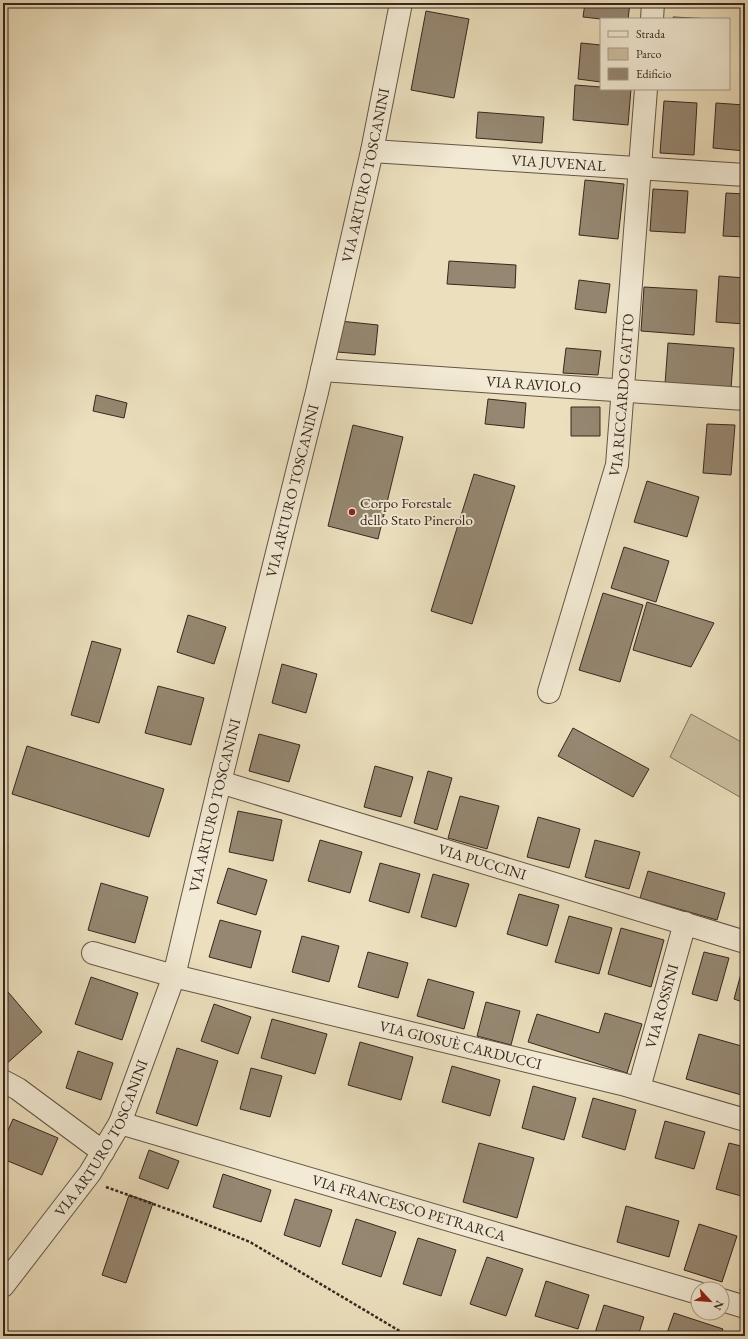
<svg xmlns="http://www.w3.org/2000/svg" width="748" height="1339" font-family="'EB Garamond',serif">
<rect width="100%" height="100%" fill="#ebdfbd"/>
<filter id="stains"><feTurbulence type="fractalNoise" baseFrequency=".005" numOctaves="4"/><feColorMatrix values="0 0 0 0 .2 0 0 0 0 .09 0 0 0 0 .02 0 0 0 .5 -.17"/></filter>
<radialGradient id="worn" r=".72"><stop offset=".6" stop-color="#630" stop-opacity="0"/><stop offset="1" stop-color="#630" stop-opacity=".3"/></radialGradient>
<!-- green -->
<path fill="#cdc0a2" stroke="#827460" d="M691 714 745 744V800L670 757Z"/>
<!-- building -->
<path fill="#958771" stroke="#38271f" d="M585 3H630L628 19H601L583 17Z
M426 11 469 19 454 98 411 90Z
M673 17 713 19H673Z
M581 43 601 45V82L578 79Z
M575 85 601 87V89H631L628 125 573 120Z
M664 101 697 103 694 155 660 153Z
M716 103 745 105V151L713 148Z
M478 112 544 117 542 143 476 138Z
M585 180 624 184 618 239 579 235Z
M653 189 688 191 685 233 650 231Z
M726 193 745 194V237L723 236Z
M449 261 516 265 515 288 447 284Z
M719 276 745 278V324L716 322Z
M579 280 610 284 606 313 575 309Z
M644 287 697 290 694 335 641 331Z
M340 321 378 325 375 355 337 352Z
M668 343 734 348 731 389 665 384Z
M566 348 601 351 598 375 563 373Z
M96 395 127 403 124 418 93 411Z
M488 399 526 403 524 428 485 424Z
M571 407H600V436H571Z
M745 419V464H742Z
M707 424 735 425 731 475 703 473Z
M353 425 403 437 378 539 328 526Z
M474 474 515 486 472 624 431 611Z
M647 481 699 497 687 537 634 522Z
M624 547 669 561 656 602 611 588Z
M603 593 643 605 620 682 579 670Z
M647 602 714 623 691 667 633 650Z
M188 615 226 627 214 664 177 652Z
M92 641 121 649 99 723 71 715Z
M282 664 317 674 306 713 272 703Z
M158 686 204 698 191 745 145 733Z
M573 728 649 769 633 797 558 756Z
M259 734 300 745 289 782 249 771Z
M27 746 164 789 149 837 12 794Z
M375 766 413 777 401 817 364 807Z
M428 771 452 778 437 830 414 823Z
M460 796 499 806 487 849 448 838Z
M238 811 282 820 273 861 229 852Z
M538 817 580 829 569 868 527 857Z
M320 840 362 852 350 893 308 881Z
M595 840 640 852 629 889 585 877Z
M3 844 8 846 3 859Z
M380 863 420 874 409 913 369 901Z
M228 868 267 880 256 915 217 903Z
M648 871 725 893 717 920 640 898Z
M433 874 469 884 456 927 421 917Z
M101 883 148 897 135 943 88 930Z
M519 894 559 905 547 946 507 934Z
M569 916 612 928 599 974 555 962Z
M220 920 261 931 251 968 209 957Z
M621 928 664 940 651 987 608 974Z
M302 936 339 946 329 982 292 972Z
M368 952 408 963 398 998 358 987Z
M704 952 729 958 717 1001 692 994Z
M744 963 745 964V1003L734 999Z
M91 977 138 993 122 1040 75 1024Z
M428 979 474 992 464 1029 417 1016Z
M3 986 42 1032 4 1066 3 1065Z
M486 1002 520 1011 511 1045 477 1036Z
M214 1004 251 1017 238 1054 201 1041Z
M605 1013 642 1024 627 1073 528 1042 537 1014 599 1033Z
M272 1019 327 1034 315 1074 261 1058Z
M699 1034 745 1047V1096L686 1079Z
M360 1042 413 1057 401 1100 348 1085Z
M177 1048 218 1061 197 1126 156 1113Z
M78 1051 113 1063 101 1100 66 1088Z
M452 1066 500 1080 490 1116 442 1102Z
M251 1068 282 1076 270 1117 240 1109Z
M533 1086 576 1098 564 1140 522 1128Z
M593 1098 636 1110 625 1150 582 1137Z
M13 1119 58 1138 42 1175 3 1159V1142Z
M665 1121 705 1132 694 1169 655 1158Z
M479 1143 534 1158 517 1218 463 1202Z
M729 1143 745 1147V1197L716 1189Z
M149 1150 179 1161 168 1189 139 1178Z
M223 1174 271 1190 261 1222 213 1207Z
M129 1195 153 1203 126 1283 102 1275Z
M295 1199 332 1210 320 1247 284 1235Z
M626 1206 679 1221 669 1257 617 1242Z
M356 1219 396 1232 381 1277 342 1264Z
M699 1224 737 1236 722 1282 684 1270Z
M418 1238 456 1250 441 1296 403 1284Z
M487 1257 523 1269 506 1316 470 1304Z
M745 1274V1292L740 1290Z
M546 1281 589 1295 578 1329 535 1316Z
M604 1305 644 1317 638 1336H594Z
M674 1313 723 1329 720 1336H666Z"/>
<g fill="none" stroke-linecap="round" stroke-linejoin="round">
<defs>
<g id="minor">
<path d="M652 19 653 3"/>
<path id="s1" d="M372 151 745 175"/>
<path id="s2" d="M322 370 745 399"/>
<path id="s3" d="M549 692 617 465 646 89"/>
<path id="s4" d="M220 782 745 942"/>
<path id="s5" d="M93 953 174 976 622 1084 745 1120"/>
<path d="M3 1081 18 1089 103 1152"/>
<path id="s6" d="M639 1088 685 923"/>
<path id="s7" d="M120 1123 698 1293"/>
<path id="s8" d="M3 1286 90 1173 120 1123 174 976 220 782 317 392 372 151 401 3"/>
<path d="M722 1300 745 1307"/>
</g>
</defs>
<!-- minor casing -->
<use href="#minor" stroke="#655546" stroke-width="24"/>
<!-- path -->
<path stroke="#38271f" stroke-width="2.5" stroke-dasharray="3 2" stroke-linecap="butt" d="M106 1187 181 1214 250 1242 408 1336"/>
<!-- minor -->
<use href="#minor" stroke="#f2ead4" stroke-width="22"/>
</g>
<!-- markers -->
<circle fill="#8f2418" stroke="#f2ead4" stroke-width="1.5" cx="352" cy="512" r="4"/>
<g text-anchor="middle" stroke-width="4" stroke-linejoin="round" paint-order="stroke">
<!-- street labels -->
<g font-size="15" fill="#38271f" stroke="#f2ead4">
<text dy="5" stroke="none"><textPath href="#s1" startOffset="187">VIA JUVENAL</textPath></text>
<text dy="5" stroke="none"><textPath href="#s8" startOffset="1181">VIA ARTURO TOSCANINI</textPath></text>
<text dy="5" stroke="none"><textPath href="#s2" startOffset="212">VIA RAVIOLO</textPath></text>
<text dy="5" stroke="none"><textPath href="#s3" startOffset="307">VIA RICCARDO GATTO</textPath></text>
<text dy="5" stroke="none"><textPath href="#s8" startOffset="857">VIA ARTURO TOSCANINI</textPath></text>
<text dy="5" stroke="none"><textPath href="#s8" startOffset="533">VIA ARTURO TOSCANINI</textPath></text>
<text dy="5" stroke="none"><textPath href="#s4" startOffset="274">VIA PUCCINI</textPath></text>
<text dy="5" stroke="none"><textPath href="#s6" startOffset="85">VIA ROSSINI</textPath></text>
<text dy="5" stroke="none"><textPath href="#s5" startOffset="379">VIA GIOSUÈ CARDUCCI</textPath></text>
<text dy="5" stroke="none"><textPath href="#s8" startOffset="179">VIA ARTURO TOSCANINI</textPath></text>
<text dy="5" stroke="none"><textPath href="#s7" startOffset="301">VIA FRANCESCO PETRARCA</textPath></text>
</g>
<!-- poi labels -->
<g font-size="15" fill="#38271f" stroke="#f2ead4" text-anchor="start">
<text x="360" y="508">Corpo Forestale<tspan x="360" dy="17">dello Stato Pinerolo</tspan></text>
</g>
</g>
<!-- margin -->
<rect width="748" height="1339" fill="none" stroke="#ebdfbd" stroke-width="16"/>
<rect x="4" y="4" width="740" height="1331" fill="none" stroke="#38271f" stroke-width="2"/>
<rect x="8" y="8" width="732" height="1323" fill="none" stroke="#38271f"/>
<!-- legend -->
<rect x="600" y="18" width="130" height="72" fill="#f2ead4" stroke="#a89c8c"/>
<rect x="608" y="31" width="20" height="6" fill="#f2ead4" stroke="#a89c8c"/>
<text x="636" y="38" font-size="12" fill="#38271f">Strada</text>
<rect x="608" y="48" width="20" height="12" fill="#cdc0a2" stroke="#a89c8c"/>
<text x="636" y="58" font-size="12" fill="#38271f">Parco</text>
<rect x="608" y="68" width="20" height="12" fill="#958771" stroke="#a89c8c"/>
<text x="636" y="78" font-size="12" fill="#38271f">Edificio</text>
<!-- north arrow -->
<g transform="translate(710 1301) rotate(116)"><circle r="19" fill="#f2ead4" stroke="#a89c8c"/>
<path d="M0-3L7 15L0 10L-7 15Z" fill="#8f2418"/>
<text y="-6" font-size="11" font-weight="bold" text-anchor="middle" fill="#38271f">N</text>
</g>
<rect width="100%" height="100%" filter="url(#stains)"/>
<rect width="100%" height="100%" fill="url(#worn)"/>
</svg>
